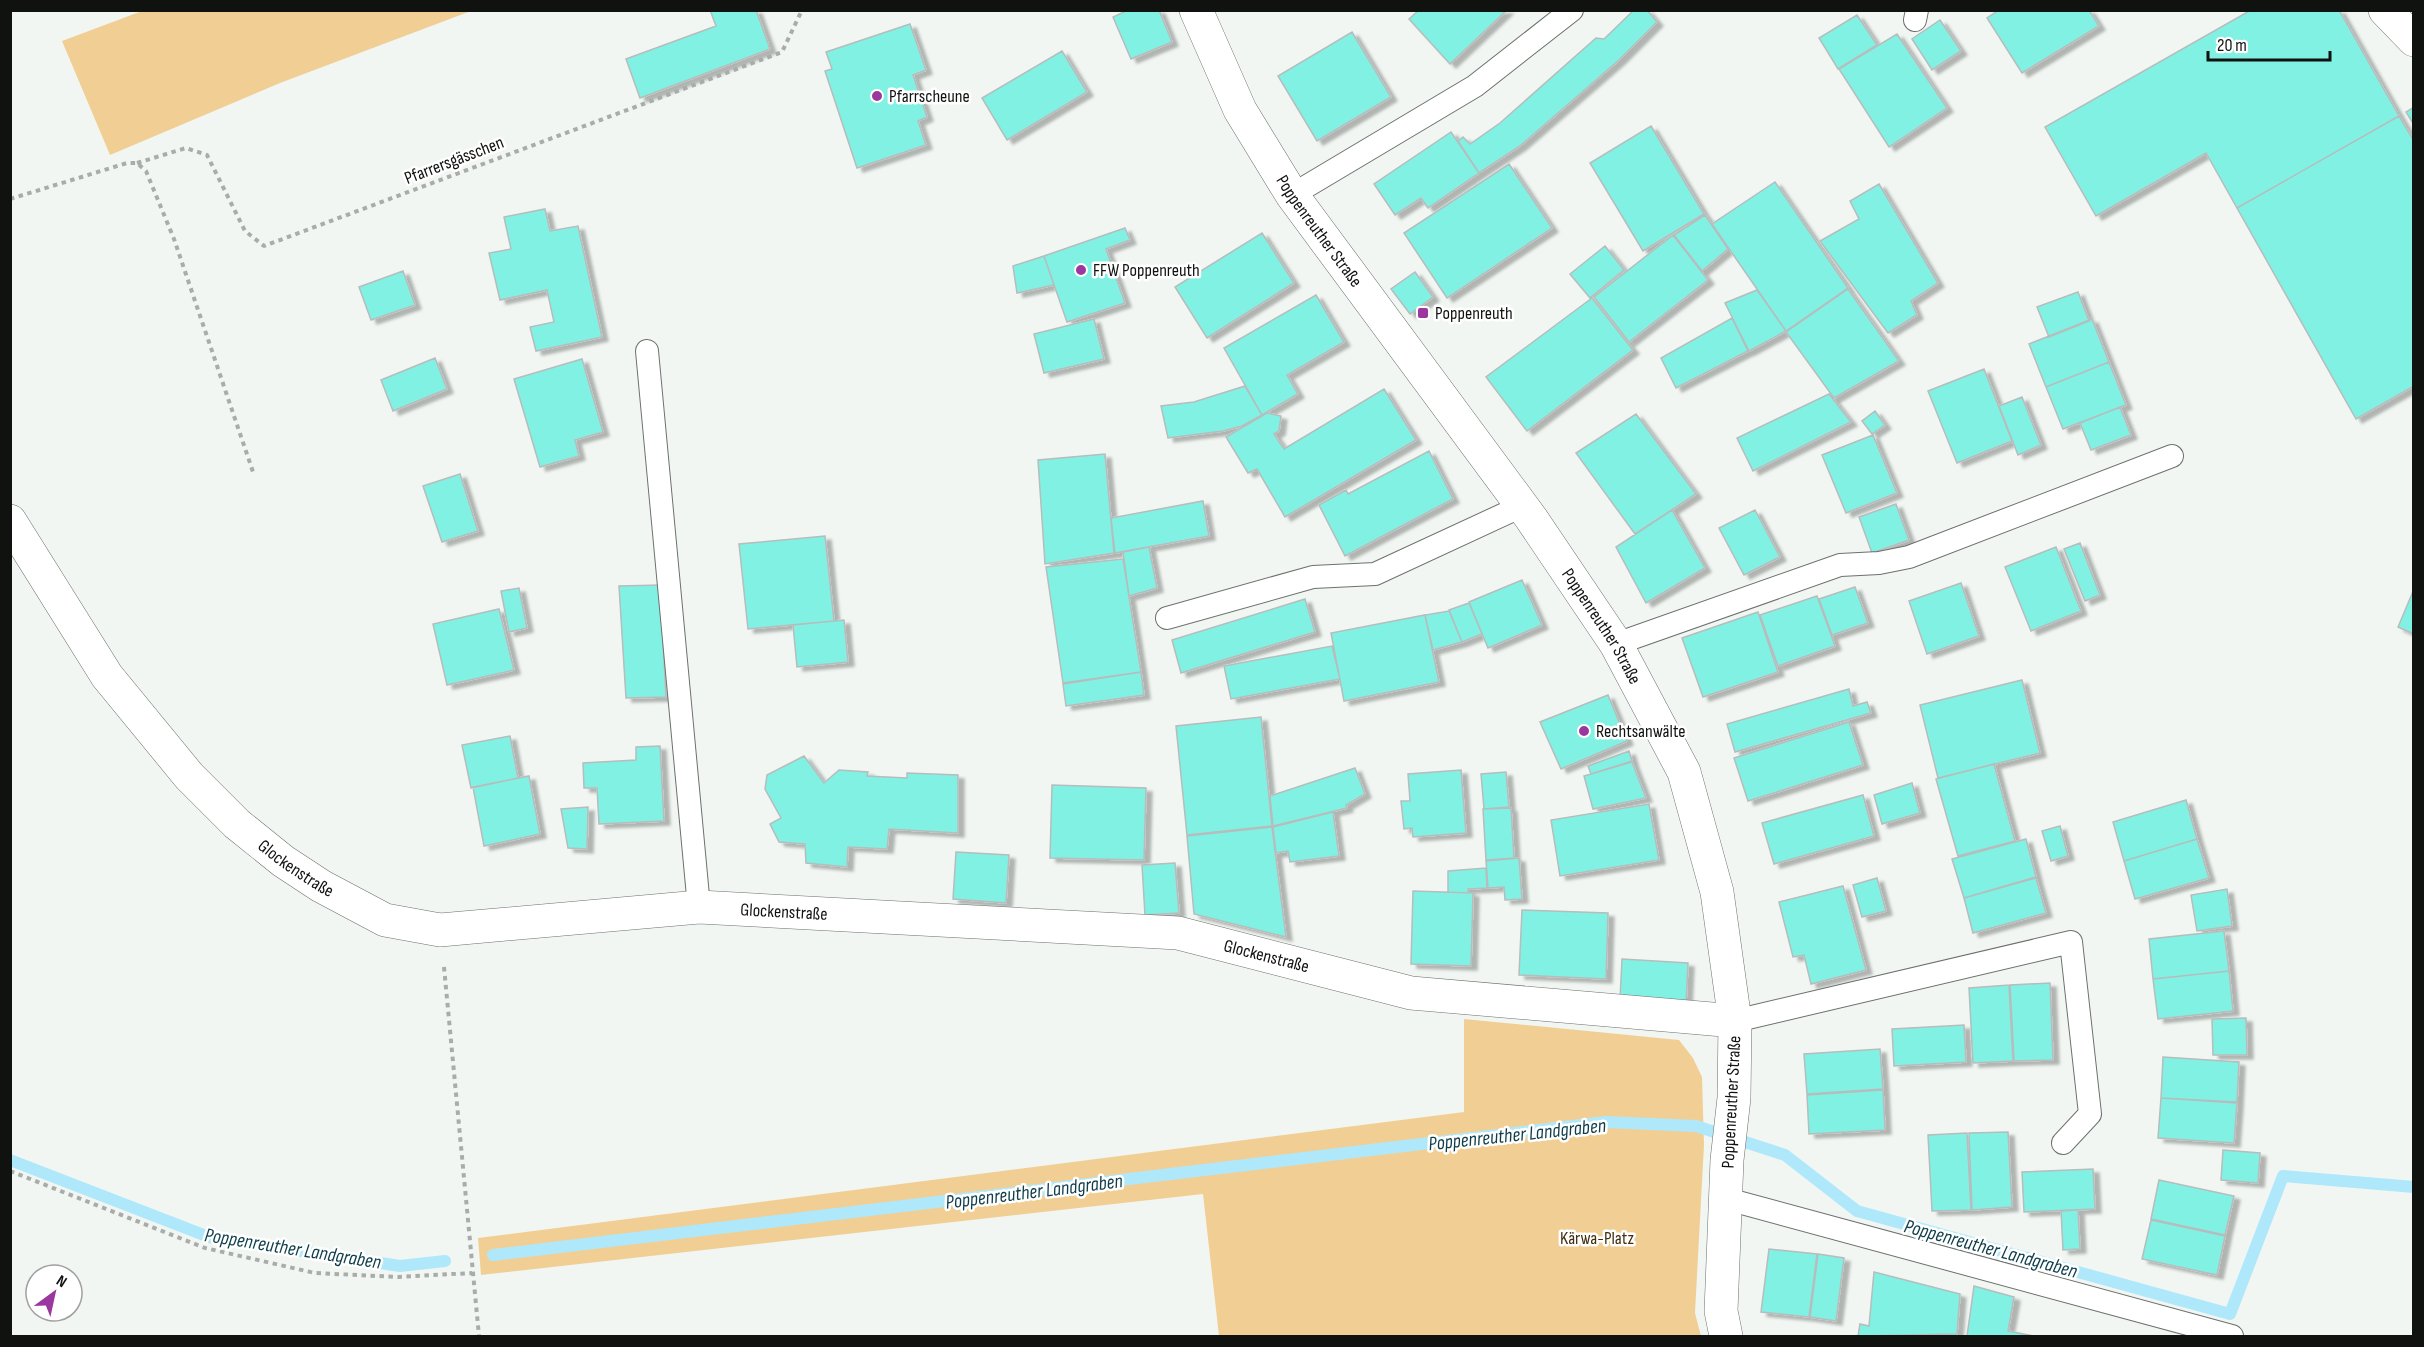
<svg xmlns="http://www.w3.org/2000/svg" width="2424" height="1347" font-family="'Sofia Sans Condensed',sans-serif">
<defs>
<filter id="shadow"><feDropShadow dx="6" dy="4" stdDeviation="1.5" flood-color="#0004"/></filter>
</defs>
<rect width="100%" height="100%" fill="#f1f6f2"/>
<!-- green -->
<path fill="#f1cf94" d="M142 11V10L471 11 280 83 110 155 62 41Z
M1464 1019 1679 1040 1693 1058 1702 1077 1704 1145 1695 1313 1701 1336H1219L1203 1194 481 1275 478 1238 1464 1112Z"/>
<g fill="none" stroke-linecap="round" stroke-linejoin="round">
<!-- stream -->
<path stroke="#afe8fb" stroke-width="12" d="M10 1160 209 1237 400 1266 445 1261
M493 1255 1606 1122 1696 1126 1785 1155 1857 1211 2230 1314 2283 1176 2414 1187"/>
</g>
<!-- building -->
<path fill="#81f1e4" stroke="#b6bdbc" stroke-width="1.5" filter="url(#shadow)" d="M710 10H756L770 49 640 98 626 59 716 26Z
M1128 10H1159L1172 42 1131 59 1113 17Z
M1419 10H1507L1450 64 1409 19Z
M1634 10H1647L1657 22 1619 60 1520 146 1479 173 1458 141 1463 137 1470 144 1500 123 1596 38 1604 39Z
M1999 10H2089L2099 26 2022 73 1987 18Z
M2251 10H2339L2399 116 2237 208 2206 153 2096 216 2045 127Z
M1857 15 1877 45 1838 69 1819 38Z
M1940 20 1961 51 1932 70 1912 39Z
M910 24 926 70 913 75 927 117 918 121 926 145 857 168 825 71 832 69 826 52Z
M1352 32 1391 97 1317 141 1278 76Z
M1897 34 1947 108 1889 147 1839 69Z
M1062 51 1087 92 1007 140 982 98Z
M2414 107V125L2406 112Z
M2399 116 2414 141V386L2356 419 2237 208Z
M1651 126 1704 214 1643 251 1590 163Z
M1451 132 1479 173 1428 208 1421 198 1395 215 1374 184Z
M1509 164 1552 228 1447 298 1404 233Z
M1775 182 1848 288 1786 331 1712 224Z
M1879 184 1938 283 1911 301 1917 315 1888 333 1820 241 1859 219 1850 201Z
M545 209 550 231 578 226 602 337 536 351 530 327 554 322 547 290 500 300 489 253 511 249 504 217Z
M1705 215 1728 249 1702 271 1674 235Z
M1125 228 1130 240 1106 249 1125 303 1067 322 1044 256Z
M1262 233 1294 283 1207 338 1175 287Z
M1673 235 1708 280 1629 342 1594 297Z
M1605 246 1624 270 1590 298 1570 274Z
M1044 256 1054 285 1017 293 1013 266Z
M403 271 415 305 371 320 359 287Z
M1415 272 1433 297 1410 314 1391 289Z
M1848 289 1899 361 1834 398 1786 332Z
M1757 290 1786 331 1749 351 1725 303Z
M2078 292 2089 321 2049 337 2037 307Z
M1316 295 1344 342 1287 375 1298 394 1262 415 1224 348Z
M1592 298 1633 350 1527 431 1486 377Z
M1732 318 1748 351 1676 388 1661 358Z
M1094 319 1104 359 1044 373 1034 334Z
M2092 319 2109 362 2046 387 2029 344Z
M435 358 447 389 393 411 381 380Z
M582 359 603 432 575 440 579 456 540 467 514 379Z
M2109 362 2126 405 2063 429 2046 387Z
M1984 369 2012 441 1957 463 1928 391Z
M1245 386 1262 415 1242 426 1223 431 1168 438 1161 406 1194 402Z
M1384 389 1416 440 1285 517 1257 469 1248 473 1226 437 1267 413 1281 416 1279 431 1274 434 1284 449Z
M1829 394 1851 422 1753 471 1737 438Z
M2022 397 2041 445 2018 455 1999 406Z
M2120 407 2131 435 2091 450 2080 423Z
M1875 411 1885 425 1872 434 1862 421Z
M1636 414 1696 494 1635 534 1576 453Z
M1873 435 1897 493 1846 513 1822 455Z
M1429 451 1453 499 1345 556 1319 505 1346 490 1348 494Z
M1105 454 1114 553 1045 564 1038 460Z
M460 474 478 531 442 542 423 486Z
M1203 501 1209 536 1115 553 1111 518Z
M1896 504 1909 540 1872 553 1859 517Z
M1672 510 1705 568 1646 603 1616 547Z
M1755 510 1780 557 1744 575 1719 528Z
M825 536 834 621 748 629 739 544Z
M2080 543 2100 595 2085 601 2064 549Z
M1149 547 1157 588 1129 596 1123 552Z
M2056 547 2081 611 2031 631 2005 567Z
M1123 559 1141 672 1063 683 1046 567Z
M1522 580 1542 625 1488 648 1469 602Z
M1961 583 1979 636 1927 654 1909 601Z
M660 585 666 697 626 698 619 586Z
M1855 587 1868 623 1832 635 1819 599Z
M519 588 527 628 509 632 501 591Z
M2414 589V634L2398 627Z
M1817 596 1835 646 1778 666 1760 615Z
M1305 599 1315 632 1181 673 1172 640Z
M1469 603 1482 634 1462 642 1449 610Z
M499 609 514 670 447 685 433 624Z
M1449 611 1462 642 1433 650 1425 615Z
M1758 612 1778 672 1703 697 1682 638Z
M1425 615 1439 682 1344 701 1331 633Z
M844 620 848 662 797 667 793 625Z
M1332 646 1340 679 1231 699 1224 666Z
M1141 672 1144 695 1066 706 1063 684Z
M2022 680 2040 753 1938 778 1920 705Z
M1849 689 1853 706 1867 702 1871 713 1735 752 1727 724Z
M1608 695 1627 741 1561 769 1540 722Z
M1261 717 1272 826 1187 835 1176 726Z
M1849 722 1863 765 1748 801 1734 758Z
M510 736 518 778 471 788 462 745Z
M660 746 664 821 599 824 597 788H584L583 763 636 760V747Z
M1629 751 1632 761 1591 774 1588 766Z
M804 756 824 783 839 770 868 772 867 776 907 778V773L958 775V833L889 829 887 849 848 847 847 867 806 863 805 844 779 842 770 824 781 818 765 789 767 775Z
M1632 762 1646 798 1593 809 1584 776Z
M1994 764 2015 841 1958 856 1936 779Z
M1355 768 1365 794 1346 805 1347 808 1273 826 1270 796Z
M1461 770 1466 833 1413 837 1412 828 1404 829 1401 801H1410L1408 774Z
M1506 772 1509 807 1484 809 1481 774Z
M529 776 540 834 484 846 473 787Z
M1912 783 1920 813 1882 824 1874 795Z
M1052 785 1146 788 1144 860 1050 858Z
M1863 795 1874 836 1774 864 1762 823Z
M2186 800 2197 839 2124 861 2113 822Z
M1649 804 1659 860 1560 876 1551 820Z
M588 807 587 849 568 848 561 809Z
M1511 808 1514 858 1486 860 1483 809Z
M1333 812 1339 856 1290 862 1288 851 1276 853 1273 827Z
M2060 826 2068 856 2051 861 2042 831Z
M1272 827 1286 937 1194 914 1187 836Z
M2026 839 2036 877 1964 898 1952 859Z
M2197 839 2209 878 2135 899 2124 861Z
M956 852 1009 855 1006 903 953 899Z
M1519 858 1522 899 1505 900 1504 887 1488 888 1486 861Z
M1175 863 1179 913 1145 915 1142 865Z
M1486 868 1487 888 1468 889V893L1448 892V871Z
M1877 878 1886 911 1862 917 1853 885Z
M2036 878 2046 913 1973 933 1964 898Z
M1843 886 1866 970 1811 984 1804 955 1793 957 1779 902Z
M2227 889 2232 926 2197 931 2191 895Z
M1413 891 1473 893 1471 966 1411 964Z
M1522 910 1608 913 1606 979 1519 975Z
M2224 931 2229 971 2153 979 2149 939Z
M1622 959 1688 963 1686 1003 1620 999Z
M2229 971 2233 1011 2158 1019 2153 979Z
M2050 983 2053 1060 2014 1061 2010 985Z
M2009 985 2013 1061 1973 1063 1969 988Z
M2246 1018 2247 1055H2213L2212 1019Z
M1964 1025 1966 1062 1894 1066 1892 1029Z
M1880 1049 1883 1089 1807 1094 1804 1054Z
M2163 1057 2239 1062 2237 1102 2161 1098Z
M1883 1090 1885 1130 1809 1134 1807 1095Z
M2161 1098 2237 1103 2234 1143 2158 1138Z
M2008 1132 2012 1207 1972 1210 1969 1133Z
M1967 1133 1971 1210 1932 1211 1928 1135Z
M2223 1150 2260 1153 2258 1183 2221 1180Z
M2093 1169 2095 1209 2024 1212 2022 1172Z
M2159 1180 2234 1196 2225 1235 2151 1219Z
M2078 1210 2080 1249 2063 1250 2061 1211Z
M2151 1220 2225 1236 2217 1275 2142 1259Z
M1769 1249 1817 1254 1809 1317 1761 1312Z
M1818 1254 1844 1258 1836 1321 1810 1317Z
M1874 1272 1960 1294 1957 1334 1858 1336 1860 1324 1869 1326Z
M1974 1286 2014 1297 2008 1331 2034 1336H1967Z"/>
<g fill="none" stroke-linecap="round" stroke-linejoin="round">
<defs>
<path id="service" d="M1915 20 1917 10
M1292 195 1475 86 1572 10
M647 351 699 907
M1167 618 1313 577 1375 574 1522 506
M1616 644 1840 565 1879 563 1909 557 2172 456
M1735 1021 2071 942 2090 1114 2063 1143
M1727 1199 2232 1336"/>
<g id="minor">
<path d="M2385 10 2414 40"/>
<path id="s1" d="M10 521 107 676 189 776 237 824 283 861 321 886 385 920 440 930 699 907 1178 933 1411 993 1735 1021"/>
</g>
<g id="tertiary">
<path id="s2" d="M1196 10 1240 110 1292 195 1531 518 1616 644 1684 772 1717 892 1735 1021 1734 1098 1727 1160 1721 1311 1726 1336"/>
</g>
</defs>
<!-- service casing -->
<use href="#service" stroke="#6c716d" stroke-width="24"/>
<!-- minor casing -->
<use href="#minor" stroke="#6c716d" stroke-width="34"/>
<!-- tertiary casing -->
<use href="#tertiary" stroke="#6c716d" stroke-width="34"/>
<!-- path -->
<path stroke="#a9ada9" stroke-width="4" stroke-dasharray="4.5 4.5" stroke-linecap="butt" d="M137 163 186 148 207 155 245 231 264 246 782 52 802 10
M10 199 127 163H137L146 171 174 239 253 472
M444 967 479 1336
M10 1171 205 1248 315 1273 398 1277 472 1273"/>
<!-- service -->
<use href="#service" stroke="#fff" stroke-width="22"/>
<!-- minor -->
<use href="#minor" stroke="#fff" stroke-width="33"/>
<!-- tertiary -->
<use href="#tertiary" stroke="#fff" stroke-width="33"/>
</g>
<!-- markers -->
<g fill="#9a38a0" stroke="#fff" stroke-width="2">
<circle cx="877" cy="96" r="6"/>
<circle cx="1081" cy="270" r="6"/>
<rect x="1417" y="307" width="12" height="12" rx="3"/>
<circle cx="1584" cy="731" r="6"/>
</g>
<g text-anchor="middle" stroke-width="5" stroke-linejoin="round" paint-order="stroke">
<!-- poi labels -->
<g font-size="18" fill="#101210" stroke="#fff" text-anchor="start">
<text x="889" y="102">Pfarrscheune</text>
<text x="1093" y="276">FFW Poppenreuth</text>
<text x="1435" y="319">Poppenreuth</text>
<text x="1596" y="737">Rechtsanwälte</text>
</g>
<!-- street labels -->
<g font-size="18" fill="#101210" stroke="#fff">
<text transform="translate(454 160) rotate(-21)" y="6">Pfarrersgässchen</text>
<text dy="6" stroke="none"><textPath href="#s2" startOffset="254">Poppenreuther Straße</textPath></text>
<text dy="6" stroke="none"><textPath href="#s2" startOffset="740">Poppenreuther Straße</textPath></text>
<text dy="6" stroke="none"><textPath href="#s1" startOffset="454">Glockenstraße</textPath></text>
<text dy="6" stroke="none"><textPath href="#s1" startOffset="958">Glockenstraße</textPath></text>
<text dy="6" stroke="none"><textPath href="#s1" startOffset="1444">Glockenstraße</textPath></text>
<text transform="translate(1731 1102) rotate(-87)" y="6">Poppenreuther Straße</text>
</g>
<!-- park labels -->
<g font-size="18" fill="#41300f" stroke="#fff">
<text x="1597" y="1244">Kärwa-Platz</text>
</g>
<!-- water labels -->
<g font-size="20" font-style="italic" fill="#0f3e4b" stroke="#fff">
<text transform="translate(1517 1134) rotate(-6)" y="7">Poppenreuther Landgraben</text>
<text transform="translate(1034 1191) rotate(-7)" y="7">Poppenreuther Landgraben</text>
<text transform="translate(293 1248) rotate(9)" y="7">Poppenreuther Landgraben</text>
<text transform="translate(1991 1248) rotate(15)" y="7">Poppenreuther Landgraben</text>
</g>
</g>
<!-- border -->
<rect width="2424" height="1347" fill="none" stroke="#101210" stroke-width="24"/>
<!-- north arrow -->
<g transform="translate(54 1293) rotate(33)"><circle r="28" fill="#ffffff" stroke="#9fa09f" stroke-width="1.5"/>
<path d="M0-4.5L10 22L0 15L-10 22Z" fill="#9a38a0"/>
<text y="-9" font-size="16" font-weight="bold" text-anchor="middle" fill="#101210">N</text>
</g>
<!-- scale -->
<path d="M2208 51v9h122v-9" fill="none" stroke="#101210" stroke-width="3"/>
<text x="2217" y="51" font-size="18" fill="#101210" stroke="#ffffff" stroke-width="4.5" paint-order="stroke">20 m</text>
</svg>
